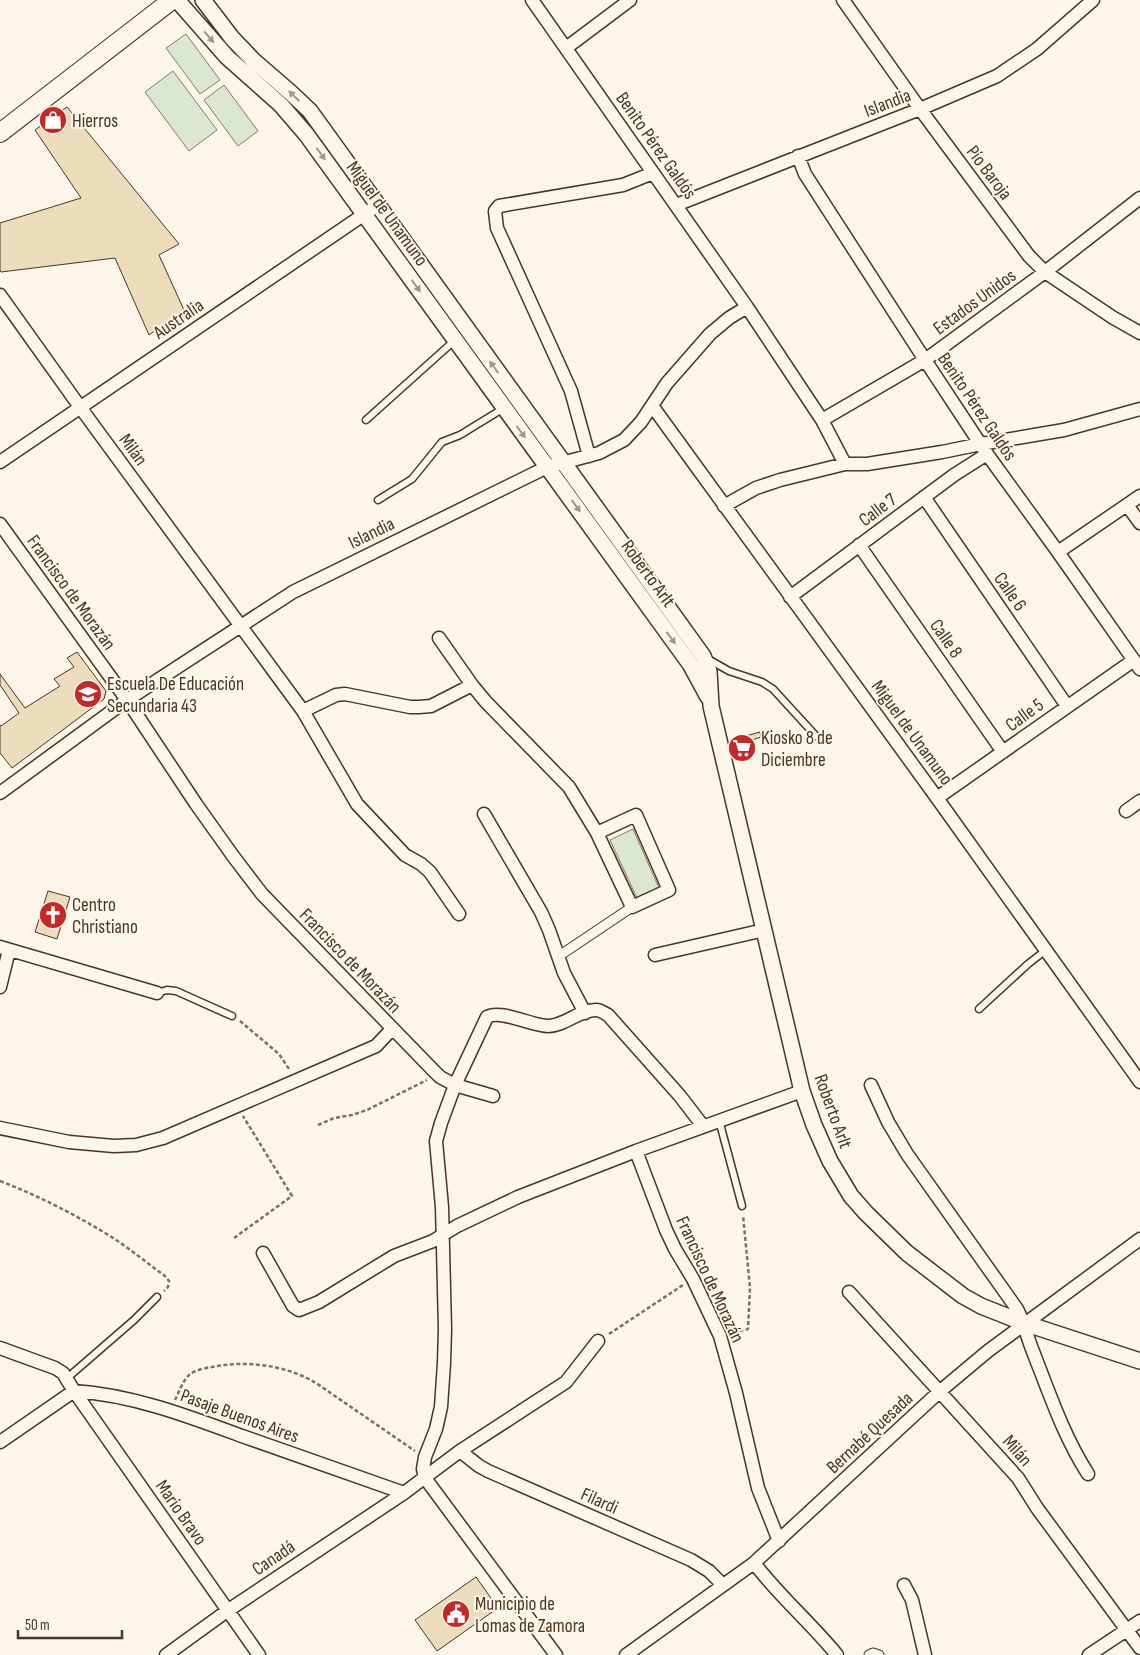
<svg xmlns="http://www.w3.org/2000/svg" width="1140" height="1655" font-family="'Sofia Sans Condensed',sans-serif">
<rect width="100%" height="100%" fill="#fbf6e9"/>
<!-- green -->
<path fill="#dce7d0" stroke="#887966" d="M186 34 220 80 200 94 166 48Z
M173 71 217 130 189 151 145 92Z
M224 85 258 131 238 146 204 100Z
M633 829 659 888 637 898 610 840Z"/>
<!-- building -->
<path fill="#ecdcbc" stroke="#4a3520" d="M67 107 179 244 159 255 184 310 149 335 115 258 1 272 0 270V223L81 198 35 130Z
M77 652 106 691 104 699 12 768 0 753V725L1 726 19 713 0 685V674L25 708 60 686 54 679 74 667 67 658Z
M760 732 761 737 752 740 755 750 740 755 735 739Z
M48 891 70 897 57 939 35 932Z
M476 1577 498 1608 437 1651 415 1620Z"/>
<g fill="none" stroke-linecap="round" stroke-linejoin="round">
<defs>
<path id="service" d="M366 420 454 341
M378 500 412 479 442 442 460 435 504 408
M708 659 729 671 762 682 773 689 816 736
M157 993 167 990 176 991 232 1016
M979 1009 1028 964 1046 950
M719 1120 742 1206
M66 1379 134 1320 157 1297"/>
<path id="pedestrian" d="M559 956 632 907
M869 1655 873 1653 879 1655"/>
<path id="minor" d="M532 0 747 307 822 420 845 464
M843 0 920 109 1029 256 1045 272 1112 317 1140 333
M566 48 630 0
M798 156 805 174 925 360 987 454 1058 552 1140 669
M676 205 920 109 997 76 1037 49 1093 0
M0 295 80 407 303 711 357 804 405 855 421 864 430 872 459 914
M653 407 937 798 1140 1082
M822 420 925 360 1045 272 1140 198
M589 456 571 391 497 228 495 211 499 206 623 185 653 173
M0 462 372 209
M924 497 1067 706
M1127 505 1140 523
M724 506 756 488 780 480 845 464H867L942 452 981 444 1064 430 1140 409
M0 524 127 700 196 804 233 856 262 894 433 1070 440 1077 455 1085 441 1123 436 1141 442 1207 445 1329 444 1363 441 1407 436 1429 425 1457 423 1469 425 1478 556 1655
M859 545 1003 752
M1058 552 1140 496
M790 597 954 475 987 454
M439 638 472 685 486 702 569 787 597 833 632 907 669 890 636 815 597 833
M303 711 336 695 345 694 410 707H419L431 706 472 685
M0 793 127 700 293 592 539 471 547 467 599 453 624 440 641 422 667 383 710 334 729 318 747 307
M937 798 1134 660
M1126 811 1140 801
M484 814 541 912 549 930 564 973 585 1013
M0 947 157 993
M655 955 764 930
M0 987 9 950
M871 1085 888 1122 907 1154 1017 1309C1024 1322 1027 1336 1032 1349 1049 1392 1063 1435 1088 1474
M493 1096 455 1085 487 1017C501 1009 532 1026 548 1026 565 1026 580 1009 597 1010 600 1010 604 1013 608 1015L680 1096 703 1126
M0 1128 69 1142 114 1146 136 1145 163 1138 376 1046 392 1029
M636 1151 666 1230 675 1249 693 1279 720 1336 736 1393 758 1488 779 1541
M263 1253 293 1306 299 1310 319 1302 394 1256 433 1241 457 1226 518 1197 636 1151 802 1091
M849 1292 1018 1478 1037 1508 1140 1648
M0 1348 55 1368 63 1373 74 1391C133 1395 188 1416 242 1436 296 1455 350 1474 404 1493
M0 1442 74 1391 259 1655
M460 1451 479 1466 488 1471 691 1560 709 1571 723 1585
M754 1563C779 1596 811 1623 837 1655
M904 1585 912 1600 925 1655
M166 1655 227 1611 404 1493 460 1451 566 1382 598 1341
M626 1655 754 1563 939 1392 988 1351 1140 1239
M1089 1655 1140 1621"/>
<path id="tertiary" d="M177 0 227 57 281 105 306 134 690 664 708 697
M203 0 232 38 254 61 291 93 310 111 323 129 703 656 709 671 711 706 802 1091 814 1125 830 1161 851 1196 866 1213 907 1253 963 1296 981 1306 1024 1323 1140 1361"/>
<path id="secondary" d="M0 133 172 0"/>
</defs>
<!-- service casing -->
<use href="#service" stroke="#4a3520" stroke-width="9"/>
<!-- pedestrian casing -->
<use href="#pedestrian" stroke="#4a3520" stroke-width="11"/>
<!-- minor casing -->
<use href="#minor" stroke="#4a3520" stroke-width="15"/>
<!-- tertiary casing -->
<use href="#tertiary" stroke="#4a3520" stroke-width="18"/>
<!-- secondary casing -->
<use href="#secondary" stroke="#4a3520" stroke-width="20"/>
<!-- path -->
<path stroke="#7f6f5c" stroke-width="2.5" stroke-dasharray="4 2.5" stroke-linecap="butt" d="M240 1021 279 1054 289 1069
M318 1125 334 1118 352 1115 367 1110 427 1080
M0 1181C39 1196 74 1214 110 1236 129 1248 147 1263 165 1276L169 1281 168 1287 164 1291
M234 1238 292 1196 243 1116
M733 1333 748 1329 750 1288 743 1215
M609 1334 683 1285
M175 1400C179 1392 183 1380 190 1374 196 1370 205 1368 212 1367 246 1360 286 1365 316 1383L415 1451"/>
<!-- service -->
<use href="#service" stroke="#fbf6e9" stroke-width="6"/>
<!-- pedestrian -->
<use href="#pedestrian" stroke="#fbf6e9" stroke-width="9"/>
<!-- minor -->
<use href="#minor" stroke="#fbf6e9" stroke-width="12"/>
<!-- tertiary -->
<use href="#tertiary" stroke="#fbf6e9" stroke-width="15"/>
<!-- secondary -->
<use href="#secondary" stroke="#fbf6e9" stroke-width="18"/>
</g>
<!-- one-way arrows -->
<defs><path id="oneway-solid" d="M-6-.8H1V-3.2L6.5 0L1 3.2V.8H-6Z" transform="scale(1.25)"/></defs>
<g fill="#a29684">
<use href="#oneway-solid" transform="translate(209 37) rotate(49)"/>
<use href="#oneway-solid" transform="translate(294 96) rotate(-136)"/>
<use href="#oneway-solid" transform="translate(321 154) rotate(54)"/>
<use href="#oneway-solid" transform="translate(416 286) rotate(54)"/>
<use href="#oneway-solid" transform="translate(494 367) rotate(-126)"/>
<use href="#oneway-solid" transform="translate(521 432) rotate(54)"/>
<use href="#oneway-solid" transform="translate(576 506) rotate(54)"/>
<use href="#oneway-solid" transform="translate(671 638) rotate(54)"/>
</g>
<!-- icons -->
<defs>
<symbol id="shop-disc" viewBox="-11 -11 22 22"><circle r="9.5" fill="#c62828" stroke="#fbf6e9"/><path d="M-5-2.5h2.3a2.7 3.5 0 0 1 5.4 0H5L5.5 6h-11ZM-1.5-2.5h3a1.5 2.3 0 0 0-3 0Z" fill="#fff"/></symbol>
<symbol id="school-disc" viewBox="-11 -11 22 22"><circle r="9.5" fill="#c62828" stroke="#fbf6e9"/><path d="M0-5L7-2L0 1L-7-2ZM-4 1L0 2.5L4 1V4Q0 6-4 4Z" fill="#fff"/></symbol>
<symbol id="supermarket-disc" viewBox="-11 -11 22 22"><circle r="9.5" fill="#c62828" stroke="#fbf6e9"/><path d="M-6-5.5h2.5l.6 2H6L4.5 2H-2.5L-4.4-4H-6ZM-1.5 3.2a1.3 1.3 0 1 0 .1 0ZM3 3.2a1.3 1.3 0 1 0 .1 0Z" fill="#fff"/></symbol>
<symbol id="church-disc" viewBox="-11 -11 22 22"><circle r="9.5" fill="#c62828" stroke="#fbf6e9"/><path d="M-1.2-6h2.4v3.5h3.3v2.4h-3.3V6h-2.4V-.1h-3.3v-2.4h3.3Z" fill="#fff"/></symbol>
<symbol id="civic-disc" viewBox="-11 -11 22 22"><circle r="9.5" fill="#c62828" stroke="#fbf6e9"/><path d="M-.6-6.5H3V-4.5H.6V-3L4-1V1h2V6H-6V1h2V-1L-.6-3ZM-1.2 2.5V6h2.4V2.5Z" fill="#fff"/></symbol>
</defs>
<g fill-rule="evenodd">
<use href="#shop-disc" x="37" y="104" width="32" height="32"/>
<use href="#school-disc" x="72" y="678" width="32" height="32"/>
<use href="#supermarket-disc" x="726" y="732" width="32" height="32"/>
<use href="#church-disc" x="37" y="899" width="32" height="32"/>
<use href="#civic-disc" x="440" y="1598" width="32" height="32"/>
</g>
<g text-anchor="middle" stroke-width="4" stroke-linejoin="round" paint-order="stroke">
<!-- street labels -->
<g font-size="19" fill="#4a3520" stroke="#fbf6e9">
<text transform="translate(887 102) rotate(-21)" y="7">Islandia</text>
<text transform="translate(657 145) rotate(55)" y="7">Benito Pérez Galdós</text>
<text transform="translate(990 172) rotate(53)" y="7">Pío Baroja</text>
<text transform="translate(388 213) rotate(54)" y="7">Miguel de Unamuno</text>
<text transform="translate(974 301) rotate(-36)" y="7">Estados Unidos</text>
<text transform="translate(178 318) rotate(-34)" y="7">Australia</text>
<text transform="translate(978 406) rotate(56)" y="7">Benito Pérez Galdós</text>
<text transform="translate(134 449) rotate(54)" y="7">Milán</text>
<text transform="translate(877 509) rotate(-37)" y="7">Calle 7</text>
<text transform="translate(371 532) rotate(-26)" y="7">Islandia</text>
<text transform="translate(649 573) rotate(54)" y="7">Roberto Arlt</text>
<text transform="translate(1011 591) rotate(55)" y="7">Calle 6</text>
<text transform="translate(72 592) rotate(54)" y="7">Francisco de Morazán</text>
<text transform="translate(947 638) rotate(55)" y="7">Calle 8</text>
<text transform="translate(1024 714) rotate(-36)" y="7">Calle 5</text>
<text transform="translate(913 732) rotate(54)" y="7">Miguel de Unamuno</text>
<text transform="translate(351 960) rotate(46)" y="7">Francisco de Morazán</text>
<text transform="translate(834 1111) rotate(70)" y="7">Roberto Arlt</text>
<text transform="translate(711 1279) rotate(65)" y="7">Francisco de Morazán</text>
<text transform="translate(240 1415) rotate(20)" y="7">Pasaje Buenos Aires</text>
<text transform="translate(869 1432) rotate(-43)" y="7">Bernabé Quesada</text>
<text transform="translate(1018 1450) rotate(49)" y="7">Milán</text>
<text transform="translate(600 1500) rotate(24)" y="7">Filardi</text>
<text transform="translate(182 1512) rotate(55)" y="7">Mario Bravo</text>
<text transform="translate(273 1557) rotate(-34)" y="7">Canadá</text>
</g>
<!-- poi labels -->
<g font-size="19" fill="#4a3520" stroke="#fbf6e9" text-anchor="start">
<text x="72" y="127">Hierros</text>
<text x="107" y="690">Escuela De Educación<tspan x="107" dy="22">Secundaria 43</tspan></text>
<text x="761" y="744">Kiosko 8 de<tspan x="761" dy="22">Diciembre</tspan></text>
<text x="72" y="911">Centro<tspan x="72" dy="22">Christiano</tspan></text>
<text x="475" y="1610">Municipio de<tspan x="475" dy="22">Lomas de Zamora</tspan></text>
</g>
</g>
<!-- scale -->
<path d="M18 1630v8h104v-8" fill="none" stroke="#4a3520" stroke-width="2.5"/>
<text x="25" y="1630" font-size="15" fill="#4a3520" stroke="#fbf6e9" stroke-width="4" paint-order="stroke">50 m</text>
</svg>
